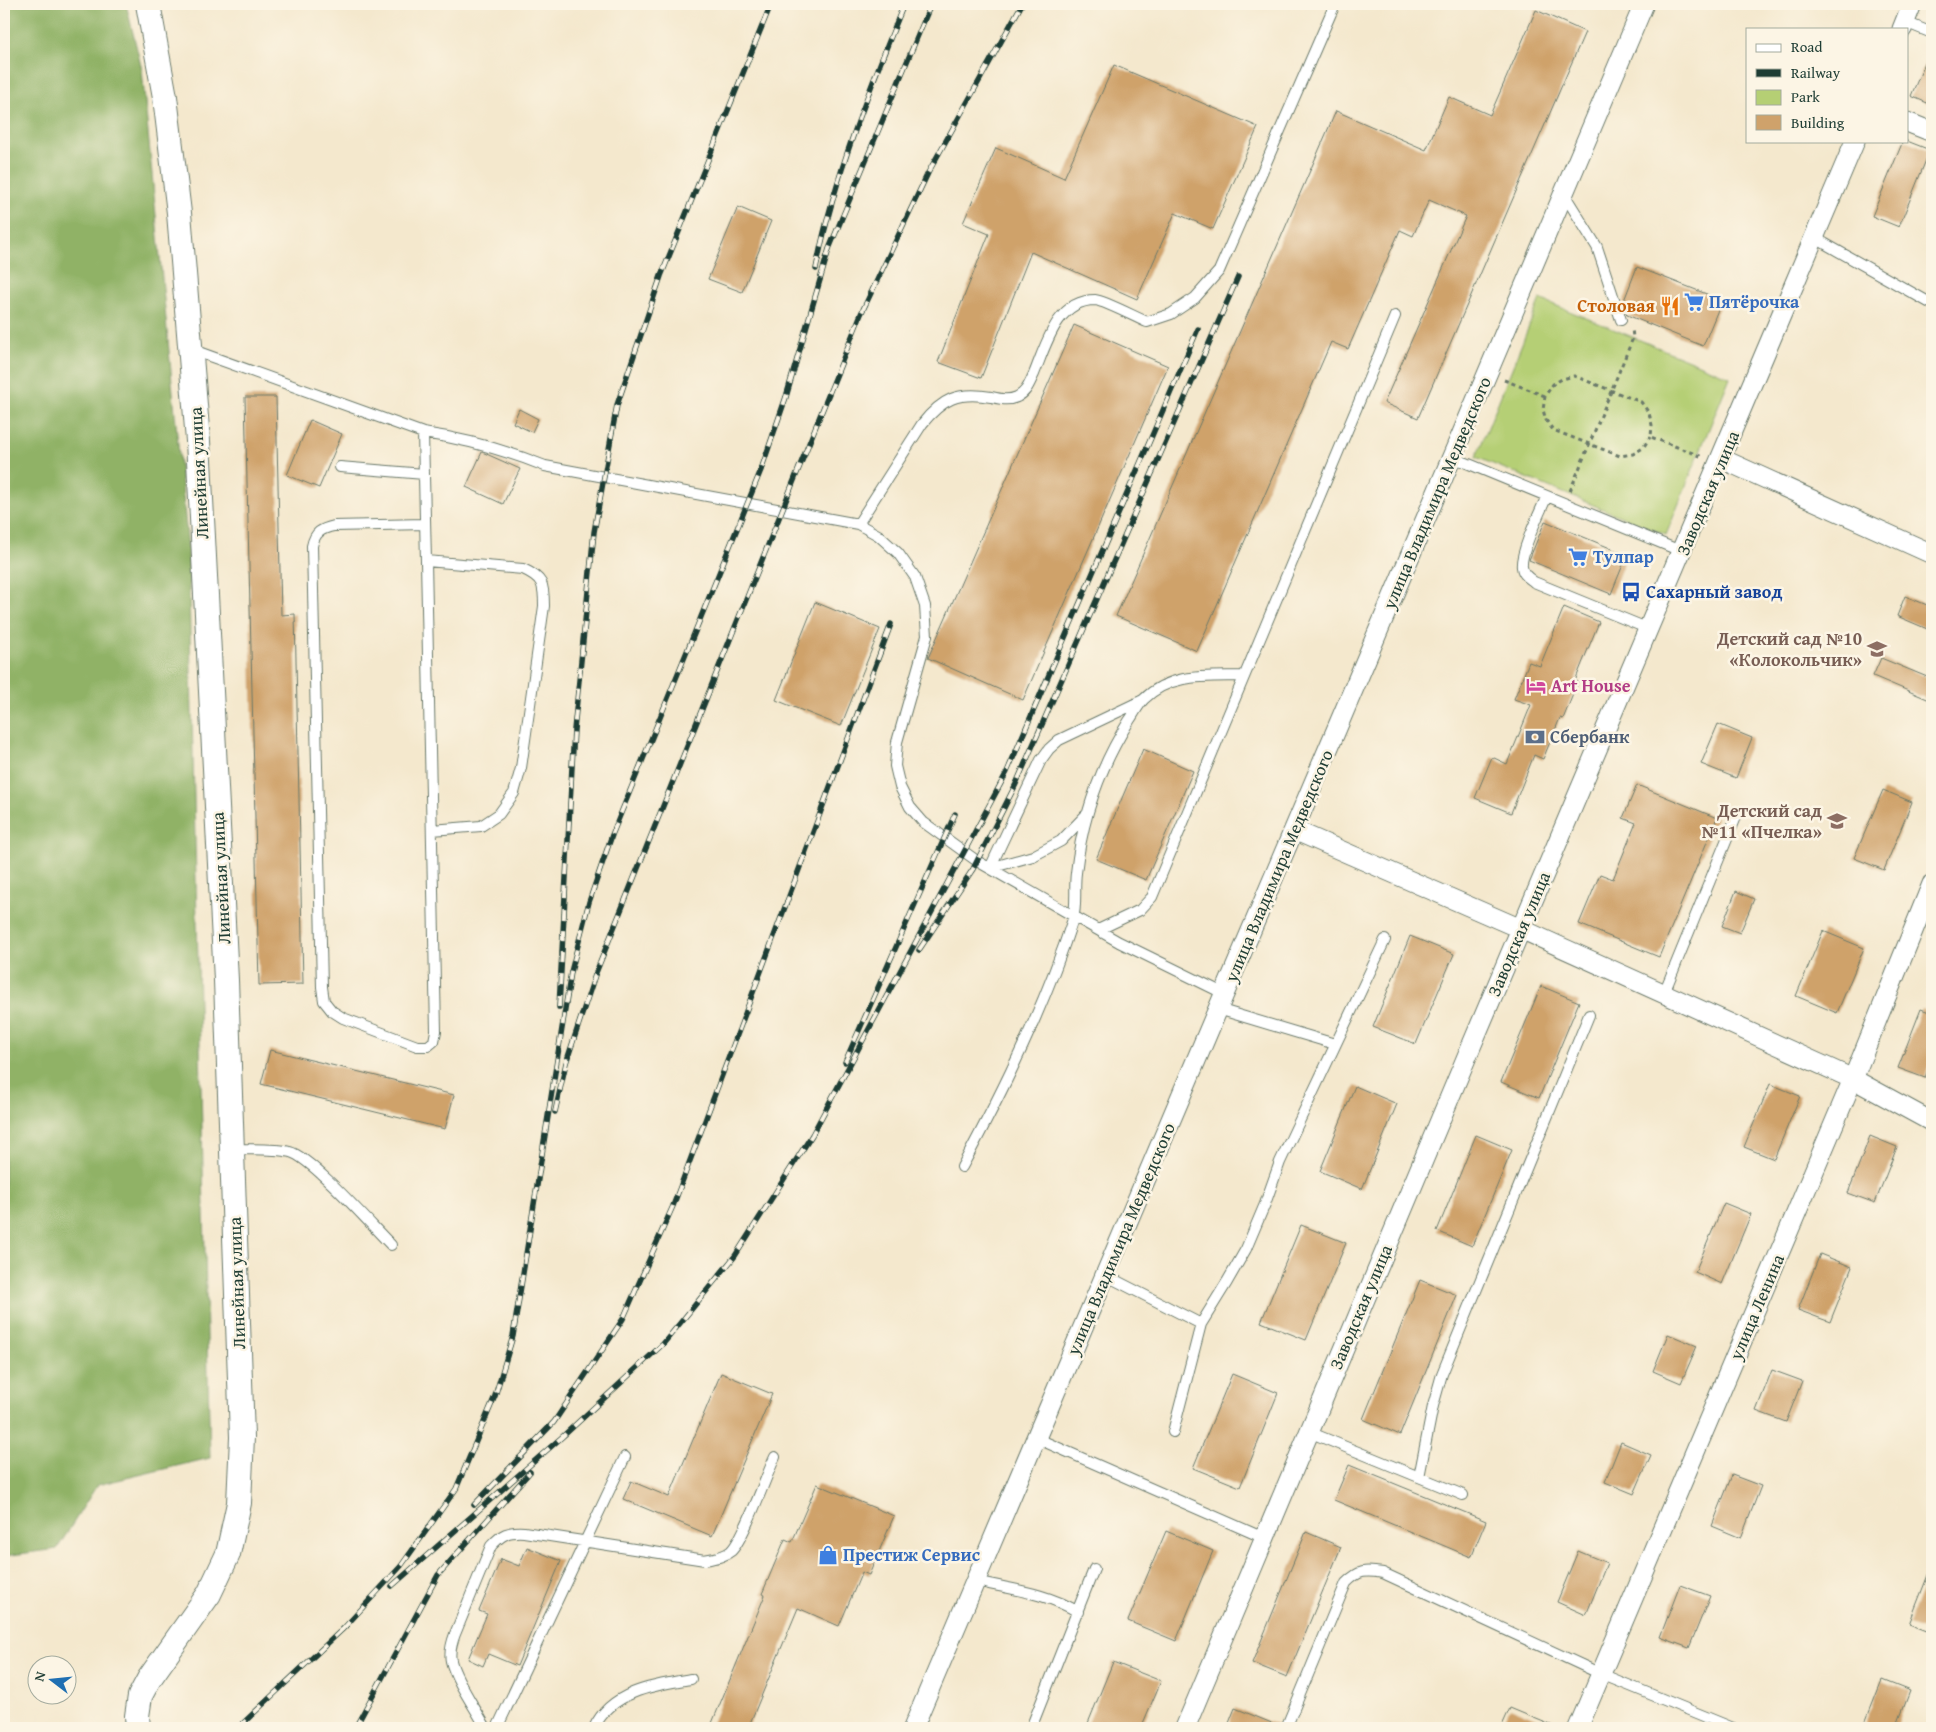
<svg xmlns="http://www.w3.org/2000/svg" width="1936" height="1732" font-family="'Gentium Book Plus',serif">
<rect width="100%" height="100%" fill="#fcf5e5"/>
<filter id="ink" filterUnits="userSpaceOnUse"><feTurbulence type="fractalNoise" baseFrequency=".02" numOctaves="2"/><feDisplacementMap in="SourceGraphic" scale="10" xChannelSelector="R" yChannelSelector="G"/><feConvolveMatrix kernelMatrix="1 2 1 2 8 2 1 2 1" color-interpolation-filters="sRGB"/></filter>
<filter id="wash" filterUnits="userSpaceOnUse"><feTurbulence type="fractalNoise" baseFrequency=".0096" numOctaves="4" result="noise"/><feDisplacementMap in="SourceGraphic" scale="20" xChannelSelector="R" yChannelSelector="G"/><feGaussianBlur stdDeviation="1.12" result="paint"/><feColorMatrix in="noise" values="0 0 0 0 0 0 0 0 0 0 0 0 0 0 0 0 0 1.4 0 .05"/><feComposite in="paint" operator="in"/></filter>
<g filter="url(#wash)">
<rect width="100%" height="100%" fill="#f4e8cd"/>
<!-- green -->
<path fill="#b5cf74" stroke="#6a8654" d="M1540 299 1730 377 1666 535 1476 457Z"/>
<!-- forest -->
<path fill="#90b266" stroke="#58784d" d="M4 4H126L142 70 188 548 210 1458 97 1485 57 1549 4 1556Z"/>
<g id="blocks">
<!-- building -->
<path fill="#cfa26b" d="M1536 10 1585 32 1418 418 1384 403 1466 216 1429 200 1413 236 1400 230 1348 349 1331 342 1197 651 1116 616 1336 111 1426 150 1449 97 1490 115Z
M1932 46V105L1911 96Z
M1114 65 1258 127 1213 229 1175 213 1137 299 1031 252 981 378 938 362 989 234 963 223 996 148 1064 178Z
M1903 141H1907L1930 150 1899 227 1872 216Z
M738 207 771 221 742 292 708 279Z
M1637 267 1722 300 1703 346 1627 315 1623 303Z
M1074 325 1168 366 1023 700 928 658Z
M245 397H276L281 615 295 614 303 984 259 985Z
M519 409 538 419 532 432 513 423Z
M310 420 342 434 319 488 287 475Z
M482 452 520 469 503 504 466 487Z
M1545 521 1627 555 1611 594 1529 560Z
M1905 596 1932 607V631L1897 616Z
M815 602 880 629 841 726 776 700Z
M1564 607 1599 622 1575 681 1578 682 1563 719 1560 718 1543 759 1534 755 1511 813 1475 798 1492 757 1507 764 1531 705 1514 699 1529 662 1540 666Z
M1881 658 1932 679V701L1873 676Z
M1718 724 1752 738 1736 778 1701 764Z
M1143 749 1193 771 1146 880 1096 859Z
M1637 785 1717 818 1659 957 1579 924 1600 874 1613 879 1636 823 1623 818Z
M1883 790 1912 802 1884 870 1854 858Z
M1736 891 1754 899 1740 933 1722 926Z
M1823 931 1864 948 1837 1013 1796 996Z
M1410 936 1454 954 1416 1044 1373 1027Z
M1541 986 1579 1002 1539 1098 1501 1082Z
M1921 1009 1932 1013V1058L1925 1078 1898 1068Z
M270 1050 454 1095 445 1129 261 1084Z
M1770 1084 1800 1096 1774 1159 1744 1147Z
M1355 1086 1397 1104 1362 1189 1320 1171Z
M1476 1135 1512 1150 1472 1246 1437 1231Z
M1870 1136 1897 1147 1875 1203 1848 1193Z
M1724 1203 1751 1214 1722 1284 1695 1272Z
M1301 1225 1346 1243 1306 1340 1261 1322Z
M1820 1254 1852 1267 1830 1322 1798 1310Z
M1420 1280 1457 1295 1400 1435 1363 1419Z
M1668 1334 1697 1346 1681 1383 1653 1371Z
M1772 1370 1802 1381 1786 1422 1756 1411Z
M721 1373 772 1394 712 1536 623 1499 631 1481 669 1497Z
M1232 1374 1278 1393 1240 1487 1193 1468Z
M1621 1442 1651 1455 1634 1494 1605 1482Z
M1349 1465 1486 1521 1471 1557 1334 1500Z
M1732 1475 1761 1486 1741 1538 1712 1526Z
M817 1484 894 1516 869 1575 862 1572 839 1626 798 1608 748 1728H710L765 1595 762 1594 785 1539 792 1542Z
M1166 1531 1213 1551 1176 1641 1128 1621Z
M1306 1532 1341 1547 1287 1677 1252 1663Z
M527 1547 561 1561 517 1666 488 1654 483 1666 468 1659 487 1614 479 1611 501 1559 519 1566Z
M1578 1551 1607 1563 1586 1615 1557 1602Z
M1931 1567H1932V1633L1909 1624Z
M1680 1585 1710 1596 1689 1648 1660 1637Z
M1113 1662 1161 1681 1141 1728H1086Z
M1882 1680 1910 1691 1896 1728H1863Z
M1235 1708 1279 1726V1728H1227Z
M1510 1708 1558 1728H1501Z"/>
</g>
</g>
<g filter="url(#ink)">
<use href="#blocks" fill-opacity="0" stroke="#6a796a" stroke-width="1"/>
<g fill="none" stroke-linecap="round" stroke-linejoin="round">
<defs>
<path id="service" d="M1905 22 1932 33
M1564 194 1597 247 1621 320
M1815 238 1932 304
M190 349 423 433C424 476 425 518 426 561L436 1031 434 1041 428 1046H417L343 1018 332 1011 324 1001 322 987 312 546C315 532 321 529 334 526L425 524
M423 433C466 439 505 450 545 466L858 524 878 535 898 553 915 577 925 606 927 636 897 742 895 766 900 787 910 807 923 822 977 861 1119 942 1225 994
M1452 457 1683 552
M340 467 424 474
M1547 496C1540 512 1520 552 1522 567 1523 575 1529 578 1534 582L1649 629
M858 524 922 424C942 399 958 391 991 397 1000 399 1008 401 1017 397 1027 392 1029 384 1034 374 1046 345 1057 300 1095 300 1105 301 1137 318 1147 322L1171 314 1195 298 1219 271 1335 4
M426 561 523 569C543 578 544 584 544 606L521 768 514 793 499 814 481 826 432 830
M1086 815 1061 841 1033 856 990 868 1041 760 1049 749 1059 740 1143 700
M1098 930 1140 910 1152 897 1395 316
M1664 993 1736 817
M1218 1009 1335 1044
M232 1149C250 1150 273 1148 290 1152 311 1157 372 1226 391 1245
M962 1167C1005 1087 1045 1005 1073 919 1077 905 1074 888 1076 873 1082 819 1100 767 1129 721 1134 714 1138 705 1144 699 1171 672 1209 677 1244 676
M1105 1275 1201 1324 1227 1282 1246 1249 1265 1204 1280 1162 1385 940
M1173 1432 1201 1324
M1309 1432 1463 1495
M1036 1438 1264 1538
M1419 1477 1433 1406 1442 1374 1589 1015
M975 1581C1010 1589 1048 1593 1078 1612
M486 1728C476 1709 456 1681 451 1661 449 1652 452 1642 455 1634L491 1546C502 1534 508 1531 524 1532L705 1560C714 1558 724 1557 731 1551 744 1539 766 1476 775 1457
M497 1728 625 1457
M594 1728C611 1691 655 1685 691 1679
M1031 1728 1094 1569
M1286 1728 1346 1583C1359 1570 1365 1570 1383 1573L1601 1674 1733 1728"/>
<path id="minor" d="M1902 29 1912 4
M1907 122 1932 132
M1722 459 1932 554
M1294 830 1521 929 1853 1079 1932 1122
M913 1728 1644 4
M1185 1728C1404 1197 1633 671 1855 141
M1578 1728 1853 1079 1932 884"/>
<path id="tertiary" d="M138 1728 137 1716 140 1696 149 1679 209 1594 228 1554 239 1503 242 1437 226 980 198 441 179 213 165 97 148 4"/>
</defs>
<!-- service casing -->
<use href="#service" stroke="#6a796a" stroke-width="12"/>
<!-- minor casing -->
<use href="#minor" stroke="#6a796a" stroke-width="21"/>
<!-- tertiary casing -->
<use href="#tertiary" stroke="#6a796a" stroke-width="26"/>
<!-- path -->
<path stroke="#6a796a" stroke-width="3" stroke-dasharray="4 4" stroke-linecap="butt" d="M1504 380 1545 396 1553 384 1562 379 1574 376 1641 402 1649 413 1652 425 1651 437 1703 457
M1545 396 1543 410 1546 420 1553 430 1620 456 1633 454 1643 448 1650 437
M1570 491 1633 338 1632 328"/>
<!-- service -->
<use href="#service" stroke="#fff" stroke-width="10"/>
<!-- minor -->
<use href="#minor" stroke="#fff" stroke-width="19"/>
<!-- tertiary -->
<use href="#tertiary" stroke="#fff" stroke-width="24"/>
<defs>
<path id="rail" d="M816 269C834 177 869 90 904 4
M919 950 973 869 1016 784 1238 277
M559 1007 574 730 594 532 617 405 661 276 771 4
M845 1062 955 814
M555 1112 566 1063 595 975 861 314 928 173 1022 4
M474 1505 554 1422 623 1319 673 1206 891 624
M392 1586 562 1437 663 1344 735 1256 812 1135 1007 772 1198 329
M342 1630 401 1566 456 1489 495 1396 513 1336 571 972 589 902 612 835 761 470 786 397 829 249 931 4
M238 1728 347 1625
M355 1728 438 1575 530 1472"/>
</defs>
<!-- rail casing -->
<use href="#rail" stroke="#1f3d34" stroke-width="5.5"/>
<!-- rail -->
<use href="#rail" stroke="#fcf5e5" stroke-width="4" stroke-dasharray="11" stroke-linecap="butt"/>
</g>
</g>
<!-- icons -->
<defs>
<symbol id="supermarket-bare" viewBox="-9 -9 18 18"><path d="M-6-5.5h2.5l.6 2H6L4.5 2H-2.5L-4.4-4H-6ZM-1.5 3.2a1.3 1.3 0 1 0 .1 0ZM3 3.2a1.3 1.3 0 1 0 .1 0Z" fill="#3f7fe0" stroke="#fcf5e5" stroke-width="2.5" paint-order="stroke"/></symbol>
<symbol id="restaurant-bare" viewBox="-9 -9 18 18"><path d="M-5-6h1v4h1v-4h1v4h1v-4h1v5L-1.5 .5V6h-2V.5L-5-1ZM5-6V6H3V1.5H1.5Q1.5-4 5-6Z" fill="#e8710a" stroke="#fcf5e5" stroke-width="2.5" paint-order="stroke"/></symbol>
<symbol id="bus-bare" viewBox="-9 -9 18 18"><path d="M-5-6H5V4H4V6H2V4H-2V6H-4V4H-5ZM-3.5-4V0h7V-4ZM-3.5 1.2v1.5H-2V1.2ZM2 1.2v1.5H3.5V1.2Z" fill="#1a4fb4" stroke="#fcf5e5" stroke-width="2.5" paint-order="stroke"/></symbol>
<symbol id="school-bare" viewBox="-9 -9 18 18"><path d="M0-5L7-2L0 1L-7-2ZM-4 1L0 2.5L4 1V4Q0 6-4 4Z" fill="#8d6e63" stroke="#fcf5e5" stroke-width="2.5" paint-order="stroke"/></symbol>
<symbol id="hotel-bare" viewBox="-9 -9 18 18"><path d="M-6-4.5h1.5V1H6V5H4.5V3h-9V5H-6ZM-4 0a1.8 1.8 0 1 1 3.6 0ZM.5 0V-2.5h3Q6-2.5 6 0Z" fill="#d1479c" stroke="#fcf5e5" stroke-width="2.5" paint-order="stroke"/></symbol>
<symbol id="bank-bare" viewBox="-9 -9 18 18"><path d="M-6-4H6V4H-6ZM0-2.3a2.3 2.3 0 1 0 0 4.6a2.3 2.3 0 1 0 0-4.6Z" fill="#5c6f8a" stroke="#fcf5e5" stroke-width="2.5" paint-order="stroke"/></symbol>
<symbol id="shop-bare" viewBox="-9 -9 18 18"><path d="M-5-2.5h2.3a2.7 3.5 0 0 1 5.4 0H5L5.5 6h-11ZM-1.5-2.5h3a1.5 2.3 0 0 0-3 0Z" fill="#3f7fe0" stroke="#fcf5e5" stroke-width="2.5" paint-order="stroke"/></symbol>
</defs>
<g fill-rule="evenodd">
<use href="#supermarket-bare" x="1680" y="288" width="28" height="28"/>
<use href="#restaurant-bare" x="1656" y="292" width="28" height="28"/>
<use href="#supermarket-bare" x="1564" y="543" width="28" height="28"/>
<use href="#bus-bare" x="1617" y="578" width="28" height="28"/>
<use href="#school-bare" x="1863" y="635" width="28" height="28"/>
<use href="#hotel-bare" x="1522" y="672" width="28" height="28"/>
<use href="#bank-bare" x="1521" y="723" width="28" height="28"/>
<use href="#school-bare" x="1823" y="807" width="28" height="28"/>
<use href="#shop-bare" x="814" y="1541" width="28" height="28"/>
</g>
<g text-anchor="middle" stroke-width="5" stroke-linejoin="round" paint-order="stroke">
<!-- shop labels -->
<g font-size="18" font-weight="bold" fill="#366cbe" stroke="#fcf5e5" text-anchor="start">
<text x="1709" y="308">Пятёрочка</text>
<text x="1593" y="563">Тулпар</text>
<text x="843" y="1561">Престиж Сервис</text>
</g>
<!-- food labels -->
<g font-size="18" font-weight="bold" fill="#c56008" stroke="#fcf5e5" text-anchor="end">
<text x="1655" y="312">Столовая</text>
</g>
<!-- street labels -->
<g font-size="18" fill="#1f3d34" stroke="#fcf5e5">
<text transform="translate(199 473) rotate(-93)" y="6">Линейная улица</text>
<text transform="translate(1437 493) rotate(-67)" y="6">улица Владимира Медведского</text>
<text transform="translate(1708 493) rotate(-67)" y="6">Заводская улица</text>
<text transform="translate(1279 866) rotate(-67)" y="6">улица Владимира Медведского</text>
<text transform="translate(221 878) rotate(-93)" y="6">Линейная улица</text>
<text transform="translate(1519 934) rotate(-67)" y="6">Заводская улица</text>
<text transform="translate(1121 1239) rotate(-67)" y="6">улица Владимира Медведского</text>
<text transform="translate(237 1283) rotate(-92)" y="6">Линейная улица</text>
<text transform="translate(1361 1307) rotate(-67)" y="6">Заводская улица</text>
<text transform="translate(1757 1307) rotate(-67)" y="6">улица Ленина</text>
</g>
<!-- transit labels -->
<g font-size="18" font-weight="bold" fill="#164399" stroke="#fcf5e5" text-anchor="start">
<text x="1646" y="598">Сахарный завод</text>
</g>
<!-- education labels -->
<g font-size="18" font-weight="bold" fill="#785e54" stroke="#fcf5e5" text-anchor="end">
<text x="1862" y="645">Детский сад №10<tspan x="1862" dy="21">«Колокольчик»</tspan></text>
<text x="1822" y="817">Детский сад<tspan x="1822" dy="21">№11 «Пчелка»</tspan></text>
</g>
<!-- hotel labels -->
<g font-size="18" font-weight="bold" fill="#b23c85" stroke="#fcf5e5" text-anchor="start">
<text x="1551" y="692">Art House</text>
</g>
<!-- service labels -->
<g font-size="18" font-weight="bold" fill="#4e5e75" stroke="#fcf5e5" text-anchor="start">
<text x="1550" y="743">Сбербанк</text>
</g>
</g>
<!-- margin -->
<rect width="1936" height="1732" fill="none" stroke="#fcf5e5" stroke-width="20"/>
<!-- legend -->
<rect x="1746" y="28" width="162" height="115" fill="#fcf5e5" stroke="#a4ab9e"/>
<rect x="1756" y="44" width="25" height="8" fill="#ffffff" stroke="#a4ab9e"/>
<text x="1791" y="52" font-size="15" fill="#1f3d34">Road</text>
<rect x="1756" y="69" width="25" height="8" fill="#1f3d34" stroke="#a4ab9e"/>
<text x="1791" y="78" font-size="15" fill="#1f3d34">Railway</text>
<rect x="1756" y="90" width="25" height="15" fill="#b5cf74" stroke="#a4ab9e"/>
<text x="1791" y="102" font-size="15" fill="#1f3d34">Park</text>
<rect x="1756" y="115" width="25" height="15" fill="#cfa26b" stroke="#a4ab9e"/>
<text x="1791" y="128" font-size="15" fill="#1f3d34">Building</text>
<!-- north arrow -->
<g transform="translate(52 1680) rotate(286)"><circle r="24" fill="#fcf5e5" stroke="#a4ab9e"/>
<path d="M0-4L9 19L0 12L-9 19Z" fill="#1f6fb2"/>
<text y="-8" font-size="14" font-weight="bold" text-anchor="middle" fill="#1f3d34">N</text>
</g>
</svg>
